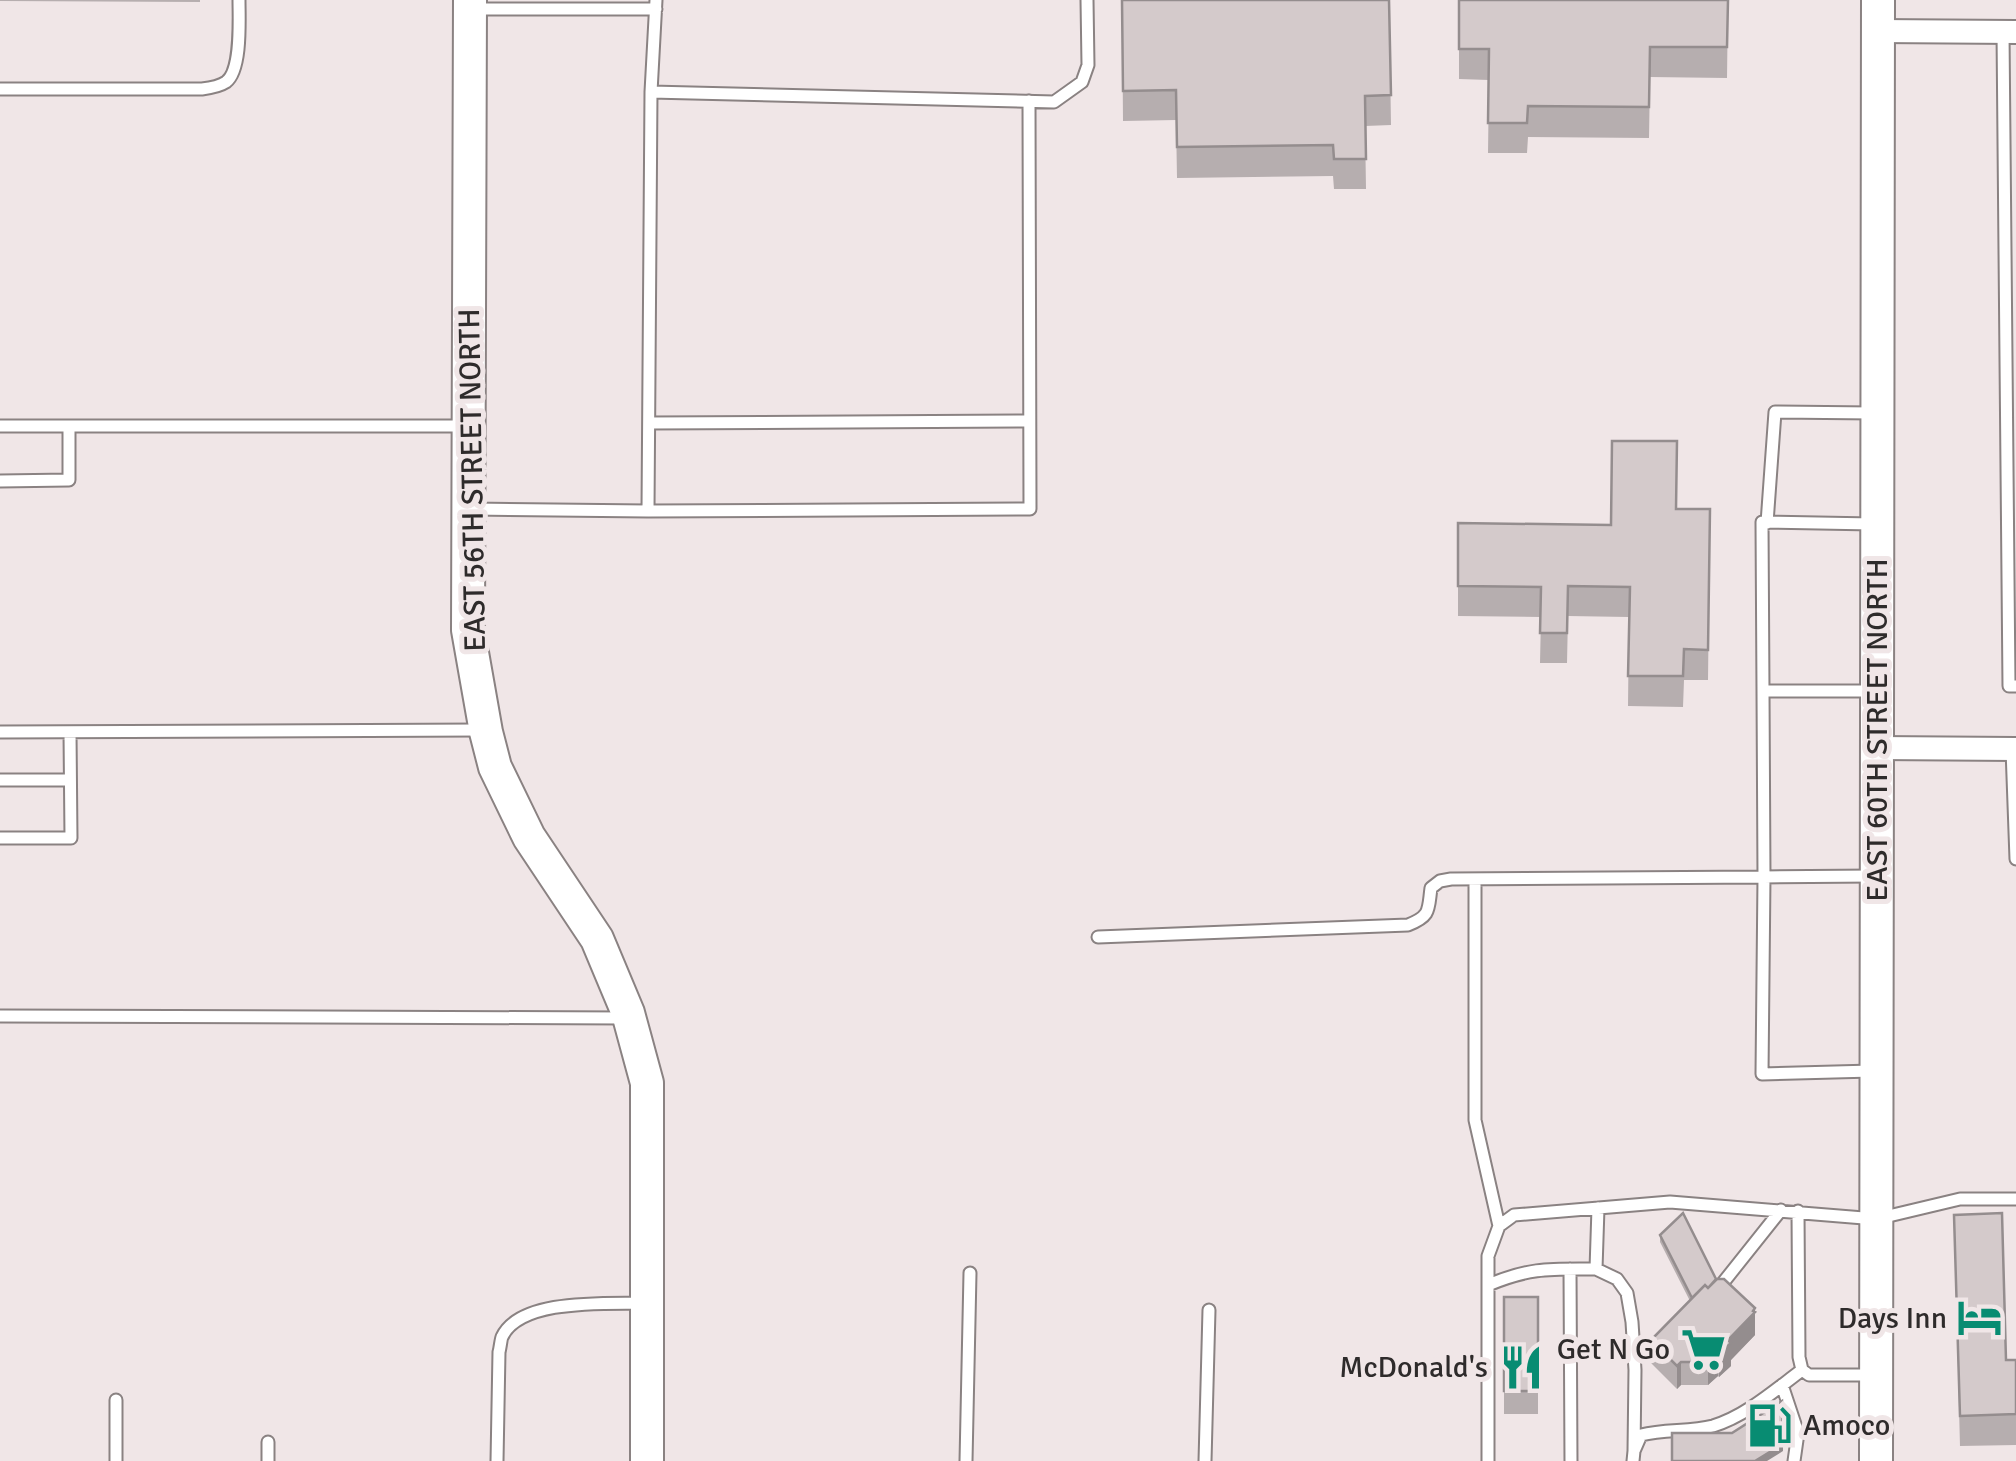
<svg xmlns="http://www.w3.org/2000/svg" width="2016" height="1461" font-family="Signika,sans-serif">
<rect width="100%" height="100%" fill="#f0e6e7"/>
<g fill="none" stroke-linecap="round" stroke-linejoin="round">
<defs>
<path id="lane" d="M475 9H656
M2003 32 2009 686H2016
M0 89H202C210 88 220 86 226 82 242 70 239 19 239 0
M651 92 1054 102 1082 82 1088 65 1087 0
M649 423 1029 421
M0 426H466
M0 481 69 480V426
M472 509 648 511 1030 509 1029 101
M648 511 651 92 656 0
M1767 523 1775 412 1873 413
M1873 524 1762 522 1763 691H1875
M1763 691 1764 877 1874 876
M0 732 481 730
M2012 749 2016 859
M0 780H70
M0 838H71L70 732
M1475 879V1120L1499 1226
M1098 937 1408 925C1431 916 1428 910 1431 888L1440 881 1451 879 1764 877 1762 1074 1872 1071
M0 1016 626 1018
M1598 1208 1596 1269 1617 1279 1627 1293 1632 1322 1635 1370 1634 1451
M1798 1211 1799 1357 1802 1370 1809 1375H1872
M1570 1269 1571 1461
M1488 1285C1531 1267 1551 1269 1596 1269
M1718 1289 1781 1210
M1782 1385 1798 1433 1794 1461
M116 1400V1461
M268 1442V1461
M497 1461 499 1352C500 1349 501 1339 502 1337 520 1298 607 1304 643 1303
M966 1461 970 1273
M1205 1461 1209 1310
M1488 1461V1256L1499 1226 1514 1215 1670 1202 1876 1219 1960 1199H2016
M1633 1461 1634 1451 1641 1435C1665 1429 1690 1432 1713 1426 1746 1416 1775 1390 1802 1370"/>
<path id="street" d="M1878 31 2016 32
M1877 748 2016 749"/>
<path id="secondary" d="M470 0 468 630 486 732 495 767 529 837 597 939 628 1013 647 1083V1461
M1876 1461 1878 0"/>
</defs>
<!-- lane casing -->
<use href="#lane" stroke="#8a8282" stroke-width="15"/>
<!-- street casing -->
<use href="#street" stroke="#8a8282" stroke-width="26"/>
<!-- secondary casing -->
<use href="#secondary" stroke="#8a8282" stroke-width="36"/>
<!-- lane -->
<use href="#lane" stroke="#fff" stroke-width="11"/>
<!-- street -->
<use href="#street" stroke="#fff" stroke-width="22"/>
<!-- secondary -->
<use href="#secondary" stroke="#fff" stroke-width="32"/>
</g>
<!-- wall -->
<path fill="#b6aeaf" d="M0 0H200V2L0 1Z
M1122 0H1389L1391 125 1365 126 1366 189H1334L1333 176 1177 178 1176 120 1123 121Z
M1459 0H1728L1727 78 1650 77 1649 138 1528 137 1527 153H1488L1489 80 1459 79Z
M1677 509H1710L1708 680H1684L1683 707 1628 706 1629 617 1568 616 1567 663H1540L1541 617 1458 616V523L1611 525Z
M1954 1215 2006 1360H2016V1445L1960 1446Z
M1660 1235 1755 1308V1335L1731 1360V1366L1719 1377 1718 1376 1708 1385H1681L1677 1389 1651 1363V1340L1690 1301 1660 1242Z
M1504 1297H1538V1414H1504Z"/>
<!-- shaded-wall -->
<path fill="#948d8e" d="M1755 1308V1335L1731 1360V1366L1719 1377V1354L1728 1340Z
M1718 1353V1376L1708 1385V1362Z
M1681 1362V1385L1677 1389V1366Z
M1783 1444V1451L1767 1461H1755Z"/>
<!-- building -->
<path fill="#d4cacb" stroke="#948d8e" stroke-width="2.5" d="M1122 0H1389L1391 95 1365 96 1366 159H1334L1333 145 1177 147 1176 90 1123 91Z
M1459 0H1728L1727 47H1650L1649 107 1528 106 1527 123H1488L1489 49H1459Z
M1612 441H1677L1676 509H1710L1708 650 1684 649 1683 676H1628L1630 587 1568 586 1567 633H1540L1541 587 1458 586V523L1611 525Z
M1683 1213 1716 1279 1708 1288 1705 1285 1692 1298 1660 1235Z
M2002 1213 2006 1360H2016V1414L1960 1416 1954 1215Z
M1717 1279H1724L1755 1308 1753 1311 1755 1312 1728 1340 1731 1343 1719 1354 1718 1353 1708 1362H1681L1677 1366 1651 1340 1705 1285 1708 1288Z
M1504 1297H1538V1391H1504Z
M1782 1401 1783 1444 1755 1461H1672V1433H1732Z"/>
<!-- icons -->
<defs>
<symbol id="hotel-bare" viewBox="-9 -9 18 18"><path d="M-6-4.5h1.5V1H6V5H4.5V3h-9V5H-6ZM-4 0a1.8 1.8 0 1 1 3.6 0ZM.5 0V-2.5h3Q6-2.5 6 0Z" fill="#088c72" stroke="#f0e6e7" stroke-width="2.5" paint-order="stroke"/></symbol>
<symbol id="supermarket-bare" viewBox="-9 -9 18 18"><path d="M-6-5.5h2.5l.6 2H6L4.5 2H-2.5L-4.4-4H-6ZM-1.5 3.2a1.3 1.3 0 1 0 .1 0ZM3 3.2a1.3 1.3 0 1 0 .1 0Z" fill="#088c72" stroke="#f0e6e7" stroke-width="2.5" paint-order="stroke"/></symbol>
<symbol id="restaurant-bare" viewBox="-9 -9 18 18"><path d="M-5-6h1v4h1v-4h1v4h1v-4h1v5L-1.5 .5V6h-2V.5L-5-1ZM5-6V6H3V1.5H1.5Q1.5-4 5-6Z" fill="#088c72" stroke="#f0e6e7" stroke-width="2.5" paint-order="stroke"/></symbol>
<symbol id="fuel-bare" viewBox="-9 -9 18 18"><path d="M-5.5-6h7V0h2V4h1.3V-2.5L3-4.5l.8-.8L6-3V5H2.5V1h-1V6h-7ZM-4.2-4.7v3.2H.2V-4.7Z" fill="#088c72" stroke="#f0e6e7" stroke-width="2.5" paint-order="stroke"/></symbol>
</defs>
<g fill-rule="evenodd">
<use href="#hotel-bare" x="1948" y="1286" width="63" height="63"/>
<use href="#supermarket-bare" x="1672" y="1318" width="63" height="63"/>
<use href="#restaurant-bare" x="1490" y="1336" width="63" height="63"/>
<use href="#fuel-bare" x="1738" y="1394" width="63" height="63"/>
</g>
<g text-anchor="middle" stroke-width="10" stroke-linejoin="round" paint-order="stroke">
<!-- street labels -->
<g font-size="30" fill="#2e2b2b" stroke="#f0e6e7">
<text transform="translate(472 480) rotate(-91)" y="10">EAST 56TH STREET NORTH</text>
<text transform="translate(1877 730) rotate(-90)" y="10">EAST 60TH STREET NORTH</text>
</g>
<!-- poi labels -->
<g font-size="30" fill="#2e2b2b" stroke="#f0e6e7" text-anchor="end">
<text x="1947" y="1328">Days Inn</text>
<text x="1670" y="1359">Get N Go</text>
<text x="1488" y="1377">McDonald's</text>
<text x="1803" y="1435" text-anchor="start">Amoco</text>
</g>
</g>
</svg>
